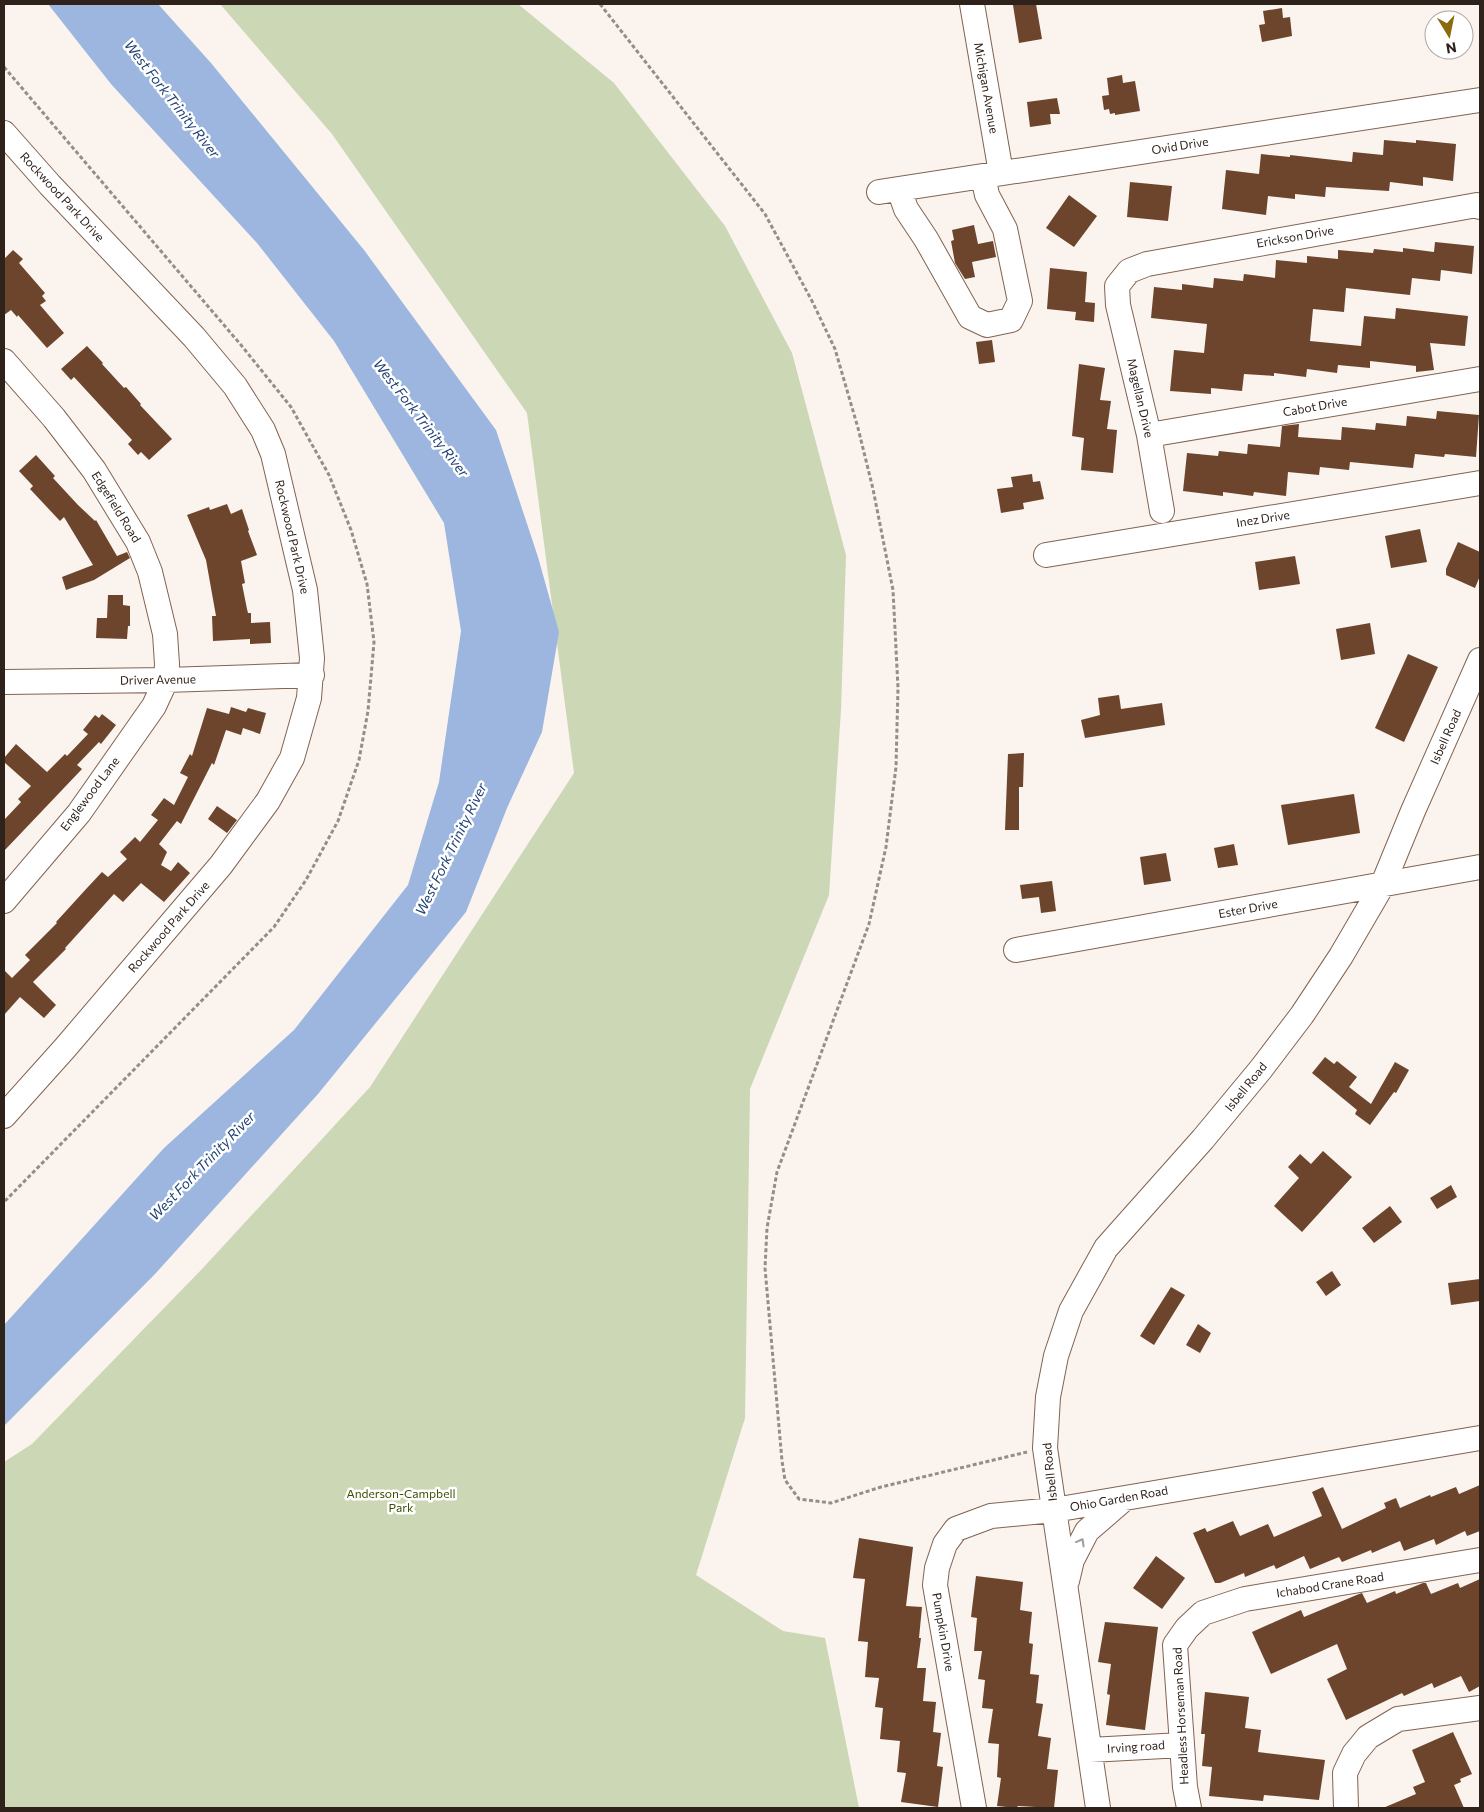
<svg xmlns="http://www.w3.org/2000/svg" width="1484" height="1812" font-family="Commissioner,sans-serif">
<rect width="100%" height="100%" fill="#faf3ee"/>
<!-- green -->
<path fill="#cbd7b5" d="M220 4H518L614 83 725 226 792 353 846 555 841 709 829 895 750 1089 745 1418 696 1575 783 1631 825 1638 859 1808H4V1462L32 1444 202 1269 370 1087 574 773 527 413 332 134Z"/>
<!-- water -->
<path fill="#9cb6df" d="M48 4H158L211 63 364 250 496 430 538 557 559 632 542 732 507 808 466 912 318 1094 155 1274 4 1426V1325L164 1148 294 1030 408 885 439 782 461 631 444 523 334 341 257 243 111 84Z"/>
<!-- building -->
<path fill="#6c452c" d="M1020 4H1036L1042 39 1019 43 1013 5Z
M1282 8 1283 18 1290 17 1292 36 1262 42 1259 25 1265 24 1263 11Z
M1122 75 1123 83 1135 81 1140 111 1115 115V113L1110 114 1109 109 1104 110 1102 96 1109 95 1107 78Z
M1057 98 1060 114H1050L1051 124 1030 127 1027 102Z
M1384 140 1416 143V140L1456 144 1453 181 1423 177V186L1390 182 1389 191 1326 187 1325 197 1295 194V199L1268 196 1266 215 1222 209 1226 170 1259 174 1261 154 1290 157V155L1352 162 1353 152 1383 155Z
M1130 182 1172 186 1168 221 1127 217Z
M1069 195 1097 216 1074 247 1046 228Z
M974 225 978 244 993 241 996 257 972 262 975 277 965 279 955 263 951 241 954 240 952 230Z
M1435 242 1474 246 1472 274 1441 270 1440 281 1412 278 1410 295 1346 288 1344 312 1313 309 1310 341 1361 346 1364 316 1395 319 1396 308 1468 316 1465 346 1430 343 1434 370 1416 372V366L1370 361V368L1338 365 1337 373 1307 369 1306 377 1274 373V376L1244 374 1242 391 1211 388V394L1170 391 1174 350 1204 353 1207 324 1151 318 1154 287 1182 290V284L1213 288 1214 278 1243 281 1244 274 1275 278 1276 260 1307 263V256L1338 259V250L1373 253 1374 249 1403 252V248L1434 252Z
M13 250 23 259 19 263 45 293 42 296 46 301 40 305 64 333 47 348 18 315 17 317 11 310 4 315V259Z
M1050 268 1087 272 1085 302 1095 303 1094 322 1075 320 1076 312 1047 309Z
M992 340 995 362 979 364 976 342Z
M87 346 103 363 102 364 124 388 126 387 141 404 140 405 172 439 149 460 141 452 138 455 128 444 132 440 74 377 71 380 61 369Z
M1079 364 1105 368 1100 400 1111 401 1107 429 1117 430 1113 473 1081 470 1084 438 1072 436Z
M1437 411 1479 415 1476 457 1445 454 1444 457 1415 454 1413 468 1350 462 1349 470 1320 467 1319 475 1288 472 1286 496 1254 492 1253 496 1223 492V496L1183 491 1187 453 1218 456 1219 451 1247 454 1248 444 1280 447 1282 426 1299 424 1298 437 1341 440 1342 427 1375 430 1376 423 1406 426 1407 416 1436 419Z
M36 455 55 476 53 478 78 505 95 521 96 520 117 556 127 552 130 558 94 580 66 590 62 577 93 565 64 517 60 521 30 489 33 486 19 471Z
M1032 474 1033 482 1040 481 1044 499 1023 503 1024 509 1001 513 997 489 1013 487 1011 477Z
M227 504 231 514 242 509 249 530 248 531 257 555 241 561 245 583 242 584 247 609 248 613H251V623L270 622 271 643 250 644V639L213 641 212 616H216L206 560 187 515 209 507 210 510Z
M1420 529 1427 562 1391 568 1385 536Z
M1458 542 1480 552V576L1475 588 1446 575V569Z
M1295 556 1300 584 1259 590 1255 562Z
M108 595H123V605L130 606V626H128L127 639 96 638 97 618H107Z
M1370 623 1375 654 1341 660 1336 629Z
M1408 654 1438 667 1404 742 1375 728Z
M1119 695 1121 709 1162 703 1165 725 1085 738 1081 720 1100 715 1098 698Z
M231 707 246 712 248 708 266 713 260 734 243 728 241 735 226 730 214 765 212 763 181 824 177 821 159 844 167 852 161 865 171 871 178 862 190 873 164 902 141 883 123 902 114 894 65 948 66 949 33 982 56 1005 44 1018 20 997 4 1015V970L12 978 30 960 25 955 57 923 56 922 87 888 102 872 108 877 127 859 120 852 135 837 140 842 158 820 151 815 164 798 174 805 188 777 180 773 190 754 192 756 207 708 229 714Z
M102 714 116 725 101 744 99 742 77 765 82 769 4 851V820L21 802 18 799 31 786 4 762V758L16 744 47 772 65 754 67 756 88 734 83 730 95 715 99 718Z
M1024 753 1023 787H1019V830H1005L1008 754Z
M1354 794 1360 833 1288 845 1281 805Z
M217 806 237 820 227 833 208 819Z
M1234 844 1238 865 1218 868 1214 848Z
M1166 853 1171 881 1144 885 1140 857Z
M1052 881 1056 911 1041 913 1039 897 1022 899 1020 885Z
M1325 1057 1334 1064 1337 1061 1357 1077 1349 1087 1371 1104 1395 1062 1409 1070 1396 1093 1394 1092 1370 1125 1355 1114 1357 1110 1312 1073Z
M1323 1151 1352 1177 1302 1232 1274 1206 1299 1178 1288 1167 1300 1154 1311 1164Z
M1451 1185 1457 1197 1437 1209 1430 1198Z
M1390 1206 1402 1222 1374 1243 1362 1228Z
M1332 1271 1341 1285 1326 1296 1316 1282Z
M1480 1279V1301L1451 1305 1448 1283Z
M1171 1287 1185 1295 1154 1345 1140 1336Z
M1198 1324 1211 1333 1200 1353 1186 1345Z
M1480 1485V1531L1467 1536 1465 1531 1436 1545 1434 1539 1404 1551 1400 1541 1372 1553 1371 1550 1342 1562 1339 1557 1310 1569 1304 1556 1276 1569 1274 1565 1245 1577 1244 1573 1220 1583H1215L1193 1533 1205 1528 1207 1532 1233 1521 1240 1536 1268 1524 1274 1537 1322 1516 1312 1492 1323 1487 1342 1529 1386 1508 1384 1503 1396 1498 1400 1508 1430 1495 1431 1497 1456 1487 1459 1494Z
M859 1538 913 1547 906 1606 922 1607 919 1638H921L917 1668H926L923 1701 936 1702 933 1732 941 1733 937 1766 943 1767 938 1807 901 1802 906 1773 897 1772 900 1741 880 1739 883 1708 875 1707 879 1678 865 1677 868 1642 858 1641 865 1579 853 1578Z
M1156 1556 1185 1578 1162 1609 1133 1588Z
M976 1576 1023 1582 1020 1610 1032 1612 1029 1643 1033 1644 1030 1674 1039 1675 1036 1703 1043 1704 1038 1736 1051 1738 1047 1769 1058 1770 1054 1808 1018 1806 1016 1808 997 1806 1001 1778 997 1777 999 1744 988 1743 993 1709 982 1708 985 1680 978 1679 982 1651H974L977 1618 971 1617Z
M1480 1579V1686L1469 1692 1461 1676 1434 1688 1432 1683 1404 1696 1402 1693 1346 1720 1327 1679 1347 1669 1337 1644 1271 1674 1252 1632 1301 1610 1304 1617 1359 1594 1362 1593 1367 1603 1395 1591 1396 1594 1423 1583H1426L1431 1594 1458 1583 1460 1588Z
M1105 1622 1158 1627 1145 1730 1106 1725 1110 1695 1107 1694 1111 1664 1098 1662Z
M1205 1692 1249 1697 1245 1728 1261 1730 1258 1752 1325 1760 1319 1800 1264 1795 1263 1801 1209 1796 1212 1767 1202 1766 1205 1734H1201Z
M1453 1732 1472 1774 1460 1779 1461 1782 1454 1785 1464 1808H1383L1416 1794 1413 1787 1425 1782 1412 1750Z"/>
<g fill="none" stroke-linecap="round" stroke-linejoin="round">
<defs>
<path id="minor" d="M972 4 1001 173
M4 133 50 185 194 337 235 386 263 430 273 454 305 590 312 658 309 698 292 758 268 801 221 865 65 1048 4 1116
M899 189 906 209 926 239 970 317 987 325 1011 320 1020 301 1005 229 987 195 983 176
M879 192 1480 100
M4 361 54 418 94 470 138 542 150 572 165 634 167 664 166 680 154 706 79 813 4 901
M1149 435 1480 379
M1162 511 1149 435 1118 305 1117 286 1129 271 1147 264 1477 205 1480 207
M1046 555 1480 483
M4 682 166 680 312 675
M1016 950 1480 867
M1067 1581 1072 1560 1087 1531 1124 1499
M1090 1750 1182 1745
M974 1808 935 1585 937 1568 945 1544 956 1529 991 1516 1054 1510 1480 1438
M1098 1808 1045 1448 1048 1397 1056 1356 1071 1311 1106 1248 1203 1139 1261 1069 1302 1015 1341 956 1383 884 1413 811 1480 660
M1189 1808 1185 1787 1175 1645 1187 1628 1203 1613 1245 1599 1480 1560
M1346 1808 1345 1773 1354 1754 1368 1737 1398 1719 1480 1708"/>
</defs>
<!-- minor casing -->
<use href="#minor" stroke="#826350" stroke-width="26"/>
<!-- path -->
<path stroke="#978d87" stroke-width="3" stroke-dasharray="4 2.5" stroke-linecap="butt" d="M600 4 765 214 812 301 835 349 858 428 873 489 893 590 898 688 896 767 886 847 869 924 777 1172 767 1228 765 1268 782 1461 785 1480 799 1499 831 1503 881 1487 1027 1452
M4 67 241 345 291 407 329 475 351 530 367 584 374 642 368 711 359 760 338 821 306 880 274 927 4 1202"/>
<!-- minor -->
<use href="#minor" stroke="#fff" stroke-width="24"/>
</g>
<!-- one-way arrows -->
<defs><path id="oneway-chevron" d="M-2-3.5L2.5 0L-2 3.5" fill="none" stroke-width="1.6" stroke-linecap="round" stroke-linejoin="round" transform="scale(1.25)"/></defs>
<use stroke="#a19c98" href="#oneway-chevron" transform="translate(1081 1542) rotate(-61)"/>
<g text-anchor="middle" stroke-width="5" stroke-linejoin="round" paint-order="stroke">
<!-- street labels -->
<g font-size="12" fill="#2f221b" stroke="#fff">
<text transform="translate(986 88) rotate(80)" y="4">Michigan Avenue</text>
<text transform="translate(1180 146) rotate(-9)" y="4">Ovid Drive</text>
<text transform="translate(62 197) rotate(47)" y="4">Rockwood Park Drive</text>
<text transform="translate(1295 237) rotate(-10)" y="4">Erickson Drive</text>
<text transform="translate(1140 398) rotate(77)" y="4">Magellan Drive</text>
<text transform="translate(1315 407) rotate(-10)" y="4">Cabot Drive</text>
<text transform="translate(116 507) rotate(58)" y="4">Edgefield Road</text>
<text transform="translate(1263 519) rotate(-9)" y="4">Inez Drive</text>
<text transform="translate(292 537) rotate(77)" y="4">Rockwood Park Drive</text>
<text transform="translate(158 680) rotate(-1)" y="4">Driver Avenue</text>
<text transform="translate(1446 737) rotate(-66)" y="4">Isbell Road</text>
<text transform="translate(90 794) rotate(-53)" y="4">Englewood Lane</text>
<text transform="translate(1248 909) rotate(-10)" y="4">Ester Drive</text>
<text transform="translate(169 927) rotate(-49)" y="4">Rockwood Park Drive</text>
<text transform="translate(1246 1087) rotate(-51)" y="4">Isbell Road</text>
<text transform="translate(1050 1472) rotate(-96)" y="4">Isbell Road</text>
<text transform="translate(1119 1499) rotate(-10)" y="4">Ohio Garden Road</text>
<text transform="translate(1330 1585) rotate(-9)" y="4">Ichabod Crane Road</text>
<text transform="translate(943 1632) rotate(80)" y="4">Pumpkin Drive</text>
<text transform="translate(1181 1716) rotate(-93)" y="4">Headless Horseman Road</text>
<text transform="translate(1136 1747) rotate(-4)" y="4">Irving road</text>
</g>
<!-- park labels -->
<g font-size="12" fill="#3a4c00" stroke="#fff">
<text x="401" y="1498">Anderson-Campbell<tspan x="401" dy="14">Park</tspan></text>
</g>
<!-- water labels -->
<g font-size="14" font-style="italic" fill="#214275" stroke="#fff">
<text transform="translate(172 99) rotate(52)" y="5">West Fork Trinity River</text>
<text transform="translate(421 418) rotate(52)" y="5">West Fork Trinity River</text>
<text transform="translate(451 849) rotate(-64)" y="5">West Fork Trinity River</text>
<text transform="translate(202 1166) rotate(-46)" y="5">West Fork Trinity River</text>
</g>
</g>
<!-- border -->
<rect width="1484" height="1812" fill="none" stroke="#2f221b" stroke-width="10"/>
<!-- north arrow -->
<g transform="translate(1449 35) rotate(170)"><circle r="24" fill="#ffffff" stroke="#aca7a4"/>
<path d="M0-4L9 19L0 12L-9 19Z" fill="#8a6b0b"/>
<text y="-8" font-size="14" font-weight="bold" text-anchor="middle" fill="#2f221b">N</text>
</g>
</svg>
